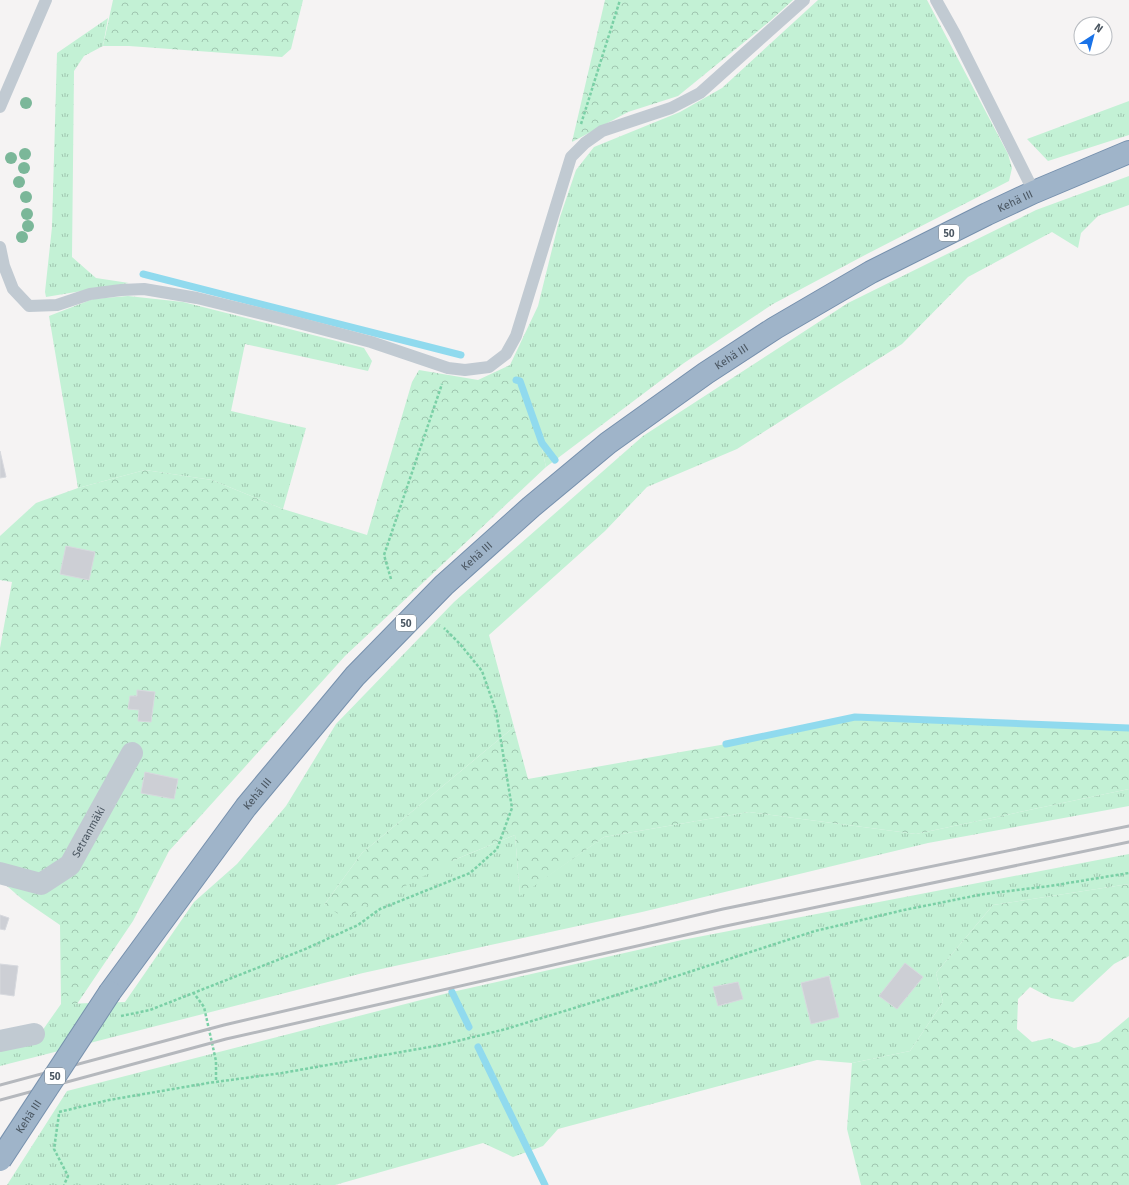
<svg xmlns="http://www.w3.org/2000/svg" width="1129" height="1185" font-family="'Fira Sans',sans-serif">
<defs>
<pattern id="grass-tufts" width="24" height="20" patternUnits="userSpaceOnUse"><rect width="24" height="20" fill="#c3f1d5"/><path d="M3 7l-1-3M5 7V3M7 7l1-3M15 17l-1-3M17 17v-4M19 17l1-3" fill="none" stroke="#a0c6b0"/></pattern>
<pattern id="forest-crowns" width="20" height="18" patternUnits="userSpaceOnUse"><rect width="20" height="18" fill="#c3f1d5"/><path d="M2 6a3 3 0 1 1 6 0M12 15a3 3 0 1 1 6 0" fill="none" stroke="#a0c6b0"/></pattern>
</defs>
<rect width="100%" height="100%" fill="#f5f3f3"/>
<!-- grass -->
<path fill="url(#grass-tufts)" d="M818 0H927L1008 154 1012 168 1009 181 865 255 773 304 684 363 546 467 533 407 478 380 510 365 538 306 560 217 576 170 594 147 680 112 722 88Z
M108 18 103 46 84 56 74 71 72 257 96 278 129 283 46 297 45 292 52 227 57 53Z
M1129 101V135L1048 161 1027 139Z
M1129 176V205L1098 216 1081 233 1078 248 1052 232 968 277 902 344 737 449 647 487 605 531 489 635 514 727 362 853 324 905 454 860 515 835 520 895 604 837 749 812 916 834 1129 789V806L928 843 642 912 363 973 0 1066V1050L35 1041 61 1004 125 1002 194 902 237 864 286 806 336 724 454 602 643 436 848 303 1036 210Z
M128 296 183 302 364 348 372 361 368 371 245 344 231 411 306 428 283 509 212 480 145 470 78 488 49 316 93 299Z
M1129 854V884L993 905 936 973 943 1002 910 1051 852 1063 817 1060 558 1129 543 1146 513 1157 483 1143 335 1185H7L67 1091 452 992 682 940Z"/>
<!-- forest -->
<path fill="url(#forest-crowns)" d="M113 0H303L291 49 282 57 129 46H103Z
M605 0H793L770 21 678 96 628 112 572 142Z
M419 370 478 380 520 381 533 407 546 467 345 656 169 851 133 921 77 1004H61L60 925 22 899 0 880V648L12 582 0 580V536L36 503 78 488 145 470 212 480 283 509 367 535 412 382Z
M855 717 1129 730V789L916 834 749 812 604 837 520 896 515 835 454 860 345 918 324 905 362 853 514 727 528 779 726 744Z
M1129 884V956L1114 964 1073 1002 1051 998 1030 987 1018 999 1017 1029 1032 1042 1050 1038 1074 1048 1099 1042 1129 1017V1185H861L847 1129 852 1063 910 1051 943 1002 936 973 993 905Z"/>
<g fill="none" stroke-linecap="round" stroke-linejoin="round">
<!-- stream -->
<path stroke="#90daee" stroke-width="7" d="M143 274 461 355
M516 380 520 381 542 443 555 460
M726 744 855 717 1129 728
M452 992 469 1027
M478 1047 545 1185"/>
</g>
<!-- building -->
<path fill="#cdcfd5" stroke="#d7d9de" d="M0 451 6 477 0 478Z
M66 546 95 552 89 580 60 574Z
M137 690 155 692 151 722 138 721 139 710 128 709 130 696H137Z
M145 772 178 779 174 799 141 793Z
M0 915 9 918 5 930 0 929Z
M905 963 923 977 897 1009 879 996Z
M0 964 18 966 14 996 0 994Z
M829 976 839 1017 811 1024 801 983Z
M738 982 743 999 718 1006 713 987Z"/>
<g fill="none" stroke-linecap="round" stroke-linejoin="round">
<defs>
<g id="trunk">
<path id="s2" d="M110 992 246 807 355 676 444 585 531 507 608 443 706 373 775 328 871 272 987 214 1034 192 1129 152"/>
</g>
</defs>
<!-- trunk casing -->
<use href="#trunk" stroke="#7690ad" stroke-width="24"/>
<!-- path -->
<path stroke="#7ad0a6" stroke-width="2.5" stroke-dasharray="3 2" stroke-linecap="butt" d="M581 124 620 0
M391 579 384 555 442 384
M193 992 204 1007 216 1061V1082
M121 1016 150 1010 303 950 358 925 380 909 470 873 497 849 512 808 496 711 482 671 460 644 444 628
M59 1112 109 1100 208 1083 282 1073 441 1045 506 1029 649 985 815 931 904 910 984 894 1050 886 1129 873
M59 1114 54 1149 68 1176 64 1185"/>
<!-- service -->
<path stroke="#c1cad2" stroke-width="12" d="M936 0 955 34 1034 192
M0 107 46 0
M0 247 4 266 13 289 29 306 57 305 90 294 121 290 144 289 197 298 287 320 371 342 448 368 465 370 489 367 506 354 516 336 571 157 585 143 602 131 671 108 700 93 804 0"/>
<!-- minor -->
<g stroke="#c1cad2" stroke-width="22">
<path id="s1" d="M0 873 41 884 70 865 132 753"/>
<path d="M0 1041 34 1034"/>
</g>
<!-- trunk -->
<use href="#trunk" stroke="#9fb4c9" stroke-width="22"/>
<!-- rail -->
<path stroke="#b5b8bd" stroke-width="3" d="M0 1085 224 1025 723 909 1129 826
M0 1100 226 1039 721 927 1129 842"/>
<defs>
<g id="trunk-bridge">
<path id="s3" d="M0 1160 110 992"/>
</g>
</defs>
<!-- trunk-bridge casing -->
<use href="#trunk-bridge" stroke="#7690ad" stroke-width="24" stroke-linecap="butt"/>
<!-- trunk-bridge -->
<use href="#trunk-bridge" stroke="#9fb4c9" stroke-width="22"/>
</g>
<!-- trees -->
<g fill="#7bb799">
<circle cx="26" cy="103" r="6"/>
<circle cx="25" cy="154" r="6"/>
<circle cx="11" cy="158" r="6"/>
<circle cx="24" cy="168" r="6"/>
<circle cx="19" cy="182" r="6"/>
<circle cx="26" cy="197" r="6"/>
<circle cx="27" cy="214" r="6"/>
<circle cx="28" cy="226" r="6"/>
<circle cx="22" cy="237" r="6"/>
</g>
<g text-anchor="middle" stroke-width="3.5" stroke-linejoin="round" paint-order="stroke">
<!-- shield labels -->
<g fill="#fff" stroke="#808990" stroke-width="1">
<rect x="939" y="225" width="20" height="16" rx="3"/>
<rect x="396" y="615" width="20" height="16" rx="3"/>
<rect x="45" y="1068" width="20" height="16" rx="3"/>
</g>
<g font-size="10" font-weight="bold" fill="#4a5661">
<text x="949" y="237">50</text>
<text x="406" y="627">50</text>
<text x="55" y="1080">50</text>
</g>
<!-- street labels -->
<g font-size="11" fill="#4a5661" stroke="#fff">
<text dy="4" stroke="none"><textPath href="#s2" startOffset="1219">Kehä III</textPath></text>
<text dy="4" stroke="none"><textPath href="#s2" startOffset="895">Kehä III</textPath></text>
<text dy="4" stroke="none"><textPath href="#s2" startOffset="571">Kehä III</textPath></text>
<text dy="4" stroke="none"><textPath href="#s2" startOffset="247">Kehä III</textPath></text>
<text dy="4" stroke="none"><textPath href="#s1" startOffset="115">Setranmäki</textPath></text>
<text dy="4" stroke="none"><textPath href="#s3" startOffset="52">Kehä III</textPath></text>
</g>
</g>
<!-- north arrow -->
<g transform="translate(1093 36) rotate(36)"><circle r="19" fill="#ffffff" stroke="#b7bbc0"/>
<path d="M0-3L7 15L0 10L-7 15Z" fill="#1a73e8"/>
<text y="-6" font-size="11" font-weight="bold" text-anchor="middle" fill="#4a5661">N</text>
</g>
</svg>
